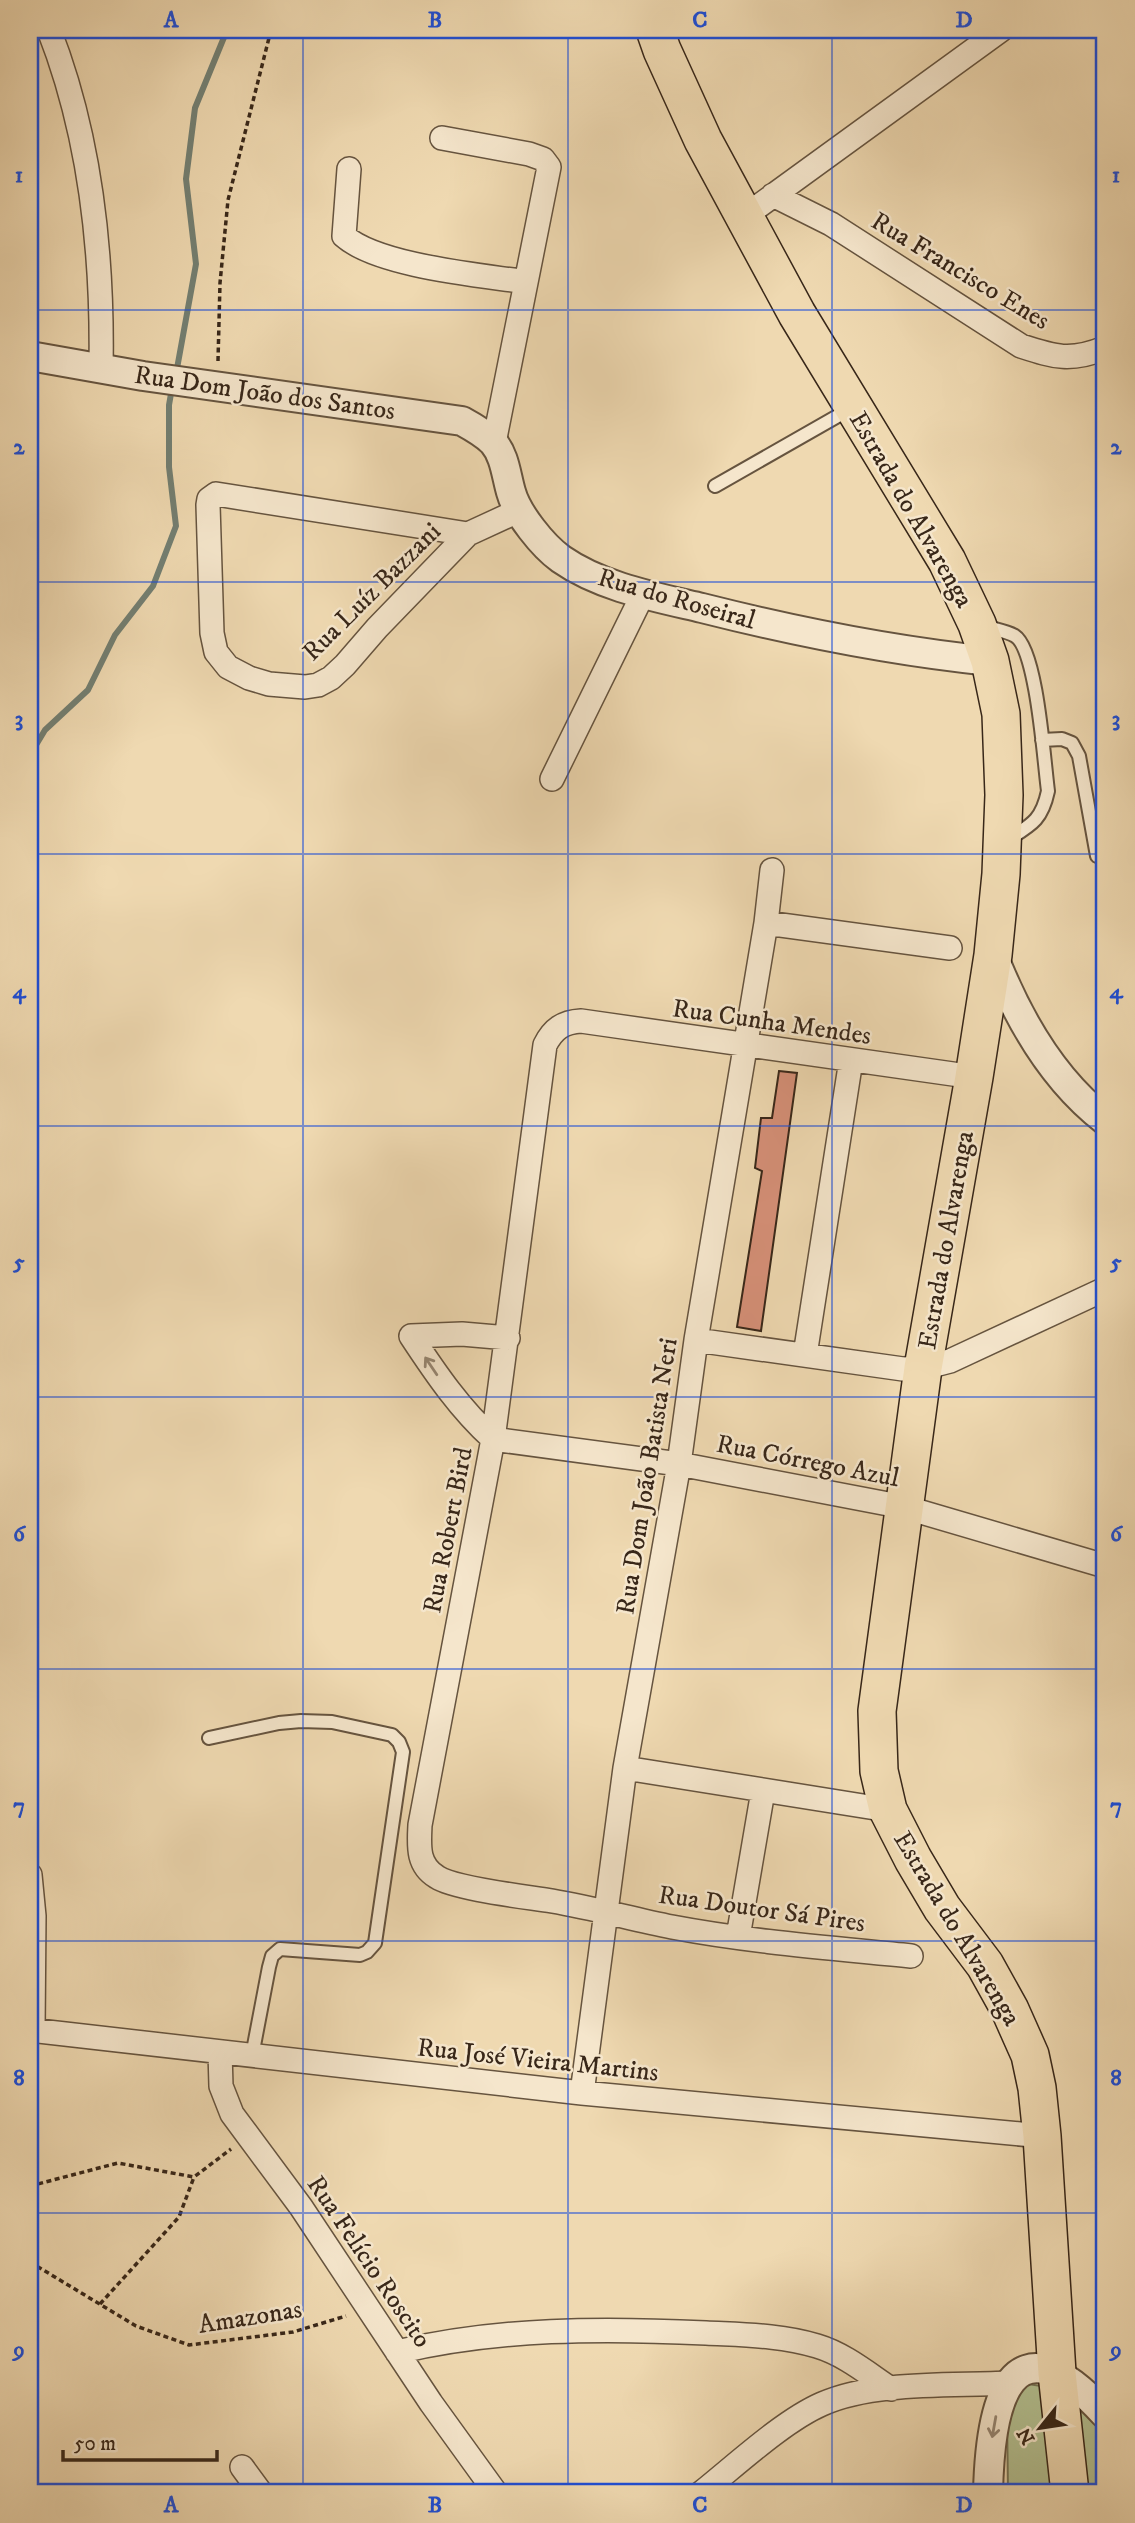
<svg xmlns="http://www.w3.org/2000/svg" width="1135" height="2523" font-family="'IM FELL DW Pica',serif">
<rect width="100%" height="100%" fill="#efd9b1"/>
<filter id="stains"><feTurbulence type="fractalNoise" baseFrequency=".00286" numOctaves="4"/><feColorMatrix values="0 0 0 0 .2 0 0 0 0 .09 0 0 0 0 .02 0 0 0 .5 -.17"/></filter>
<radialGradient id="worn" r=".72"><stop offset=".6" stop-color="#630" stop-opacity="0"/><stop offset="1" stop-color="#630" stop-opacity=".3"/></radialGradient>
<!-- green -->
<path fill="#b3c091" stroke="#767455" stroke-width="2" d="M1028 2384 1048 2387 1105 2425V2493H1008L1007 2414 1013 2393Z"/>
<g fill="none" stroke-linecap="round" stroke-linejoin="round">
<!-- stream -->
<path stroke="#737f72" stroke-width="6" d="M176 374 196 264 186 179 195 108 227 30
M30 755 45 730 88 690 115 635 153 586 176 526 169 467V405L172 388"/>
</g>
<!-- building -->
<path fill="#d69078" stroke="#382719" stroke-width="2" d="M779 1071 797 1073 761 1331 737 1327 762 1171 755 1168 761 1118H772Z"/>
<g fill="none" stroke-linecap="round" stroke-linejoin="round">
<defs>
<path id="service" d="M715 486 850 409
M984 626C993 629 1007 631 1015 636 1037 650 1044 762 1048 791 1042 819 1033 824 1009 839
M1042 740 1062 739 1072 743 1079 756 1097 856
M209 1738 279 1723 301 1721 332 1722 392 1735 399 1742 403 1752 375 1943 367 1952 360 1955 280 1949 272 1956 269 1967 252 2056"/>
<path id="minor" d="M49 30C91 137 103 254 101 368
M442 138 529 154 543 159 549 167 494 443
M349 169 344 236C378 266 480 275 526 282
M773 195 831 224 1021 346C1055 357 1070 362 1105 348
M745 216 1001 30
M468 534 216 494 209 499 208 505 212 633 216 652 228 667 249 678 269 684 305 687 318 685 331 678 345 665 377 628 468 534 518 511
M552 779 643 594
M766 923 950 948
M508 1338 462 1334 411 1336C436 1374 460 1409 493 1439L679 1464 904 1507 1105 1566
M696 1340 903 1369 923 1368 950 1361 1105 1289
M805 1355 851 1060
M625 1768 888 1810
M30 1875 34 1916 33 2030
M738 1937 763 1791
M911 1956C832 1948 751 1942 672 1927 632 1919 593 1908 552 1901 528 1897 455 1889 437 1877 417 1865 419 1846 420 1825L493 1439 545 1045C553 1029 563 1022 581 1021L974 1077
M30 2030 582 2093 1042 2136
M220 2052 221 2086 232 2114 301 2207 431 2403 496 2493
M582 2093 625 1768 679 1464 696 1340 766 923 772 870
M397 2352C498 2328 603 2328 706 2333 743 2335 781 2335 817 2346 844 2354 867 2373 891 2389
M242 2467 261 2493
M701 2493C735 2466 783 2421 822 2404 873 2381 952 2386 1008 2383"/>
<path id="tertiary" d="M30 356 143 376 462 421C473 427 484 433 493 442 505 456 506 475 511 492 517 514 543 546 561 559 601 587 655 597 702 608 797 632 892 651 990 661
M993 955C1017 1017 1052 1079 1105 1120
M988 2493C990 2403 1010 2310 1105 2414"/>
<path id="primary" d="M655 30 662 50 703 140 797 314 947 561 977 624 990 661 1001 714 1004 795 1001 874 993 955 974 1077 923 1368 877 1711 879 1771 888 1810 913 1859 942 1908 985 1965 1010 2010 1030 2055 1037 2088 1042 2136 1057 2373 1070 2493"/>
</defs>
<!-- service casing -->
<use href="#service" stroke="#66543f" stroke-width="16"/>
<!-- minor casing -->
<use href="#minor" stroke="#66543f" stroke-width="26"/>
<!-- tertiary casing -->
<use href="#tertiary" stroke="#66543f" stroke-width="32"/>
<!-- primary casing -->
<use href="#primary" stroke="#382719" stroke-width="40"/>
<!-- path -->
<path stroke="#382719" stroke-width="3.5" stroke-dasharray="5 3.5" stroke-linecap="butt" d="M218 361 220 283 228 200 271 30
M30 2186 118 2163 194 2177 231 2149
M30 2262 136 2326 189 2345 293 2332 346 2316
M100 2304 179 2217 194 2177"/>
<!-- service -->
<use href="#service" stroke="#f5e6cc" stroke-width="12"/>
<!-- minor -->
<use href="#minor" stroke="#f5e6cc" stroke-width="23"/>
<!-- tertiary -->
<use href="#tertiary" stroke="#f5e6cc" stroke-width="28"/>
<!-- primary -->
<use href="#primary" stroke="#efd9b1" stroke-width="37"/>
</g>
<!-- one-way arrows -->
<defs><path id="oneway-shaft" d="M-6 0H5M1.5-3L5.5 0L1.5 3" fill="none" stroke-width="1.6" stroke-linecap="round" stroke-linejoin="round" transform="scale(1.75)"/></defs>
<g stroke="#968672">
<use href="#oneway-shaft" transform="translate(431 1366) rotate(-124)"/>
<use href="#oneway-shaft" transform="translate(994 2427) rotate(100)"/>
</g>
<!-- grid -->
<path fill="none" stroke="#1d4ed8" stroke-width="2" stroke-opacity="0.55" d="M303 30V2493M568 30V2493M832 30V2493M30 310H1105M30 582H1105M30 854H1105M30 1126H1105M30 1397H1105M30 1669H1105M30 1941H1105M30 2213H1105"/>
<g text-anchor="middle" stroke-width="5" stroke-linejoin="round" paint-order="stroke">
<!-- street labels -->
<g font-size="26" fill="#382719" stroke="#f5e6cc">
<text transform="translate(961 270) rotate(31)" y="9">Rua Francisco Enes</text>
<text transform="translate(265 392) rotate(8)" y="9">Rua Dom João dos Santos</text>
<text transform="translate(912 509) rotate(60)" y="9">Estrada do Alvarenga</text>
<text transform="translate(371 591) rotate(-45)" y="9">Rua Luíz Bazzani</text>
<text transform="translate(677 598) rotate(16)" y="9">Rua do Roseiral</text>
<text transform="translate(772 1021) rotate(8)" y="9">Rua Cunha Mendes</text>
<text transform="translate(945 1240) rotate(-80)" y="9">Estrada do Alvarenga</text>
<text transform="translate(808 1460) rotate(11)" y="9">Rua Córrego Azul</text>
<text transform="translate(646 1476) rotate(-81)" y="9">Rua Dom João Batista Neri</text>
<text transform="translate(447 1530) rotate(-79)" y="9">Rua Robert Bird</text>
<text transform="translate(762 1908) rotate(8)" y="9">Rua Doutor Sá Pires</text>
<text transform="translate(958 1928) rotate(59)" y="9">Estrada do Alvarenga</text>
<text transform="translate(538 2059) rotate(6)" y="9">Rua José Vieira Martins</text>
<text transform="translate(370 2261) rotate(56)" y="9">Rua Felício Roscito</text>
<text transform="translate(250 2316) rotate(-9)" y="9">Amazonas</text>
</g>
</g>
<!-- margin -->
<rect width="1135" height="2523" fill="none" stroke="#efd9b1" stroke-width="77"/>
<!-- north arrow -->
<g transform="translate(1040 2428) rotate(240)" stroke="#f5e6cc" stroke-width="5" paint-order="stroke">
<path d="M0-5L12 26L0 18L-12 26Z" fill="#382719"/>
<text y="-10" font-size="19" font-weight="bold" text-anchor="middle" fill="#382719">N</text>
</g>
<!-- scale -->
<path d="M63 2450v10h154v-10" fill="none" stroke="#382719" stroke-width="3.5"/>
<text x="74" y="2450" font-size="21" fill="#382719" stroke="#f5e6cc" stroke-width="5" paint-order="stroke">50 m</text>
<rect x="38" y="38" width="1058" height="2446" fill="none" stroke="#1d4ed8" stroke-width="2.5"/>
<g font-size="23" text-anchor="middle" font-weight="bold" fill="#1d4ed8">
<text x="171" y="27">A</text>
<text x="435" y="27">B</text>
<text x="700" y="27">C</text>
<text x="964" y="27">D</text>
<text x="19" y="182">1</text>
<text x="1116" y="182">1</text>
<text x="19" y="454">2</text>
<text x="1116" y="454">2</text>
<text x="19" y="726">3</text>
<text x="1116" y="726">3</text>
<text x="19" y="998">4</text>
<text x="1116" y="998">4</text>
<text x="19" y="1269">5</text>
<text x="1116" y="1269">5</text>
<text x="19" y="1541">6</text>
<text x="1116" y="1541">6</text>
<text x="19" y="1813">7</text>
<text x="1116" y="1813">7</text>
<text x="19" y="2085">8</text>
<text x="1116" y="2085">8</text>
<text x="19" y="2357">9</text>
<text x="1116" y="2357">9</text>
<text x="171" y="2512">A</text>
<text x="435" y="2512">B</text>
<text x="700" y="2512">C</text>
<text x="964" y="2512">D</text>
</g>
<rect width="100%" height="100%" filter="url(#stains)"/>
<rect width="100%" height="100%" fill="url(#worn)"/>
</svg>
